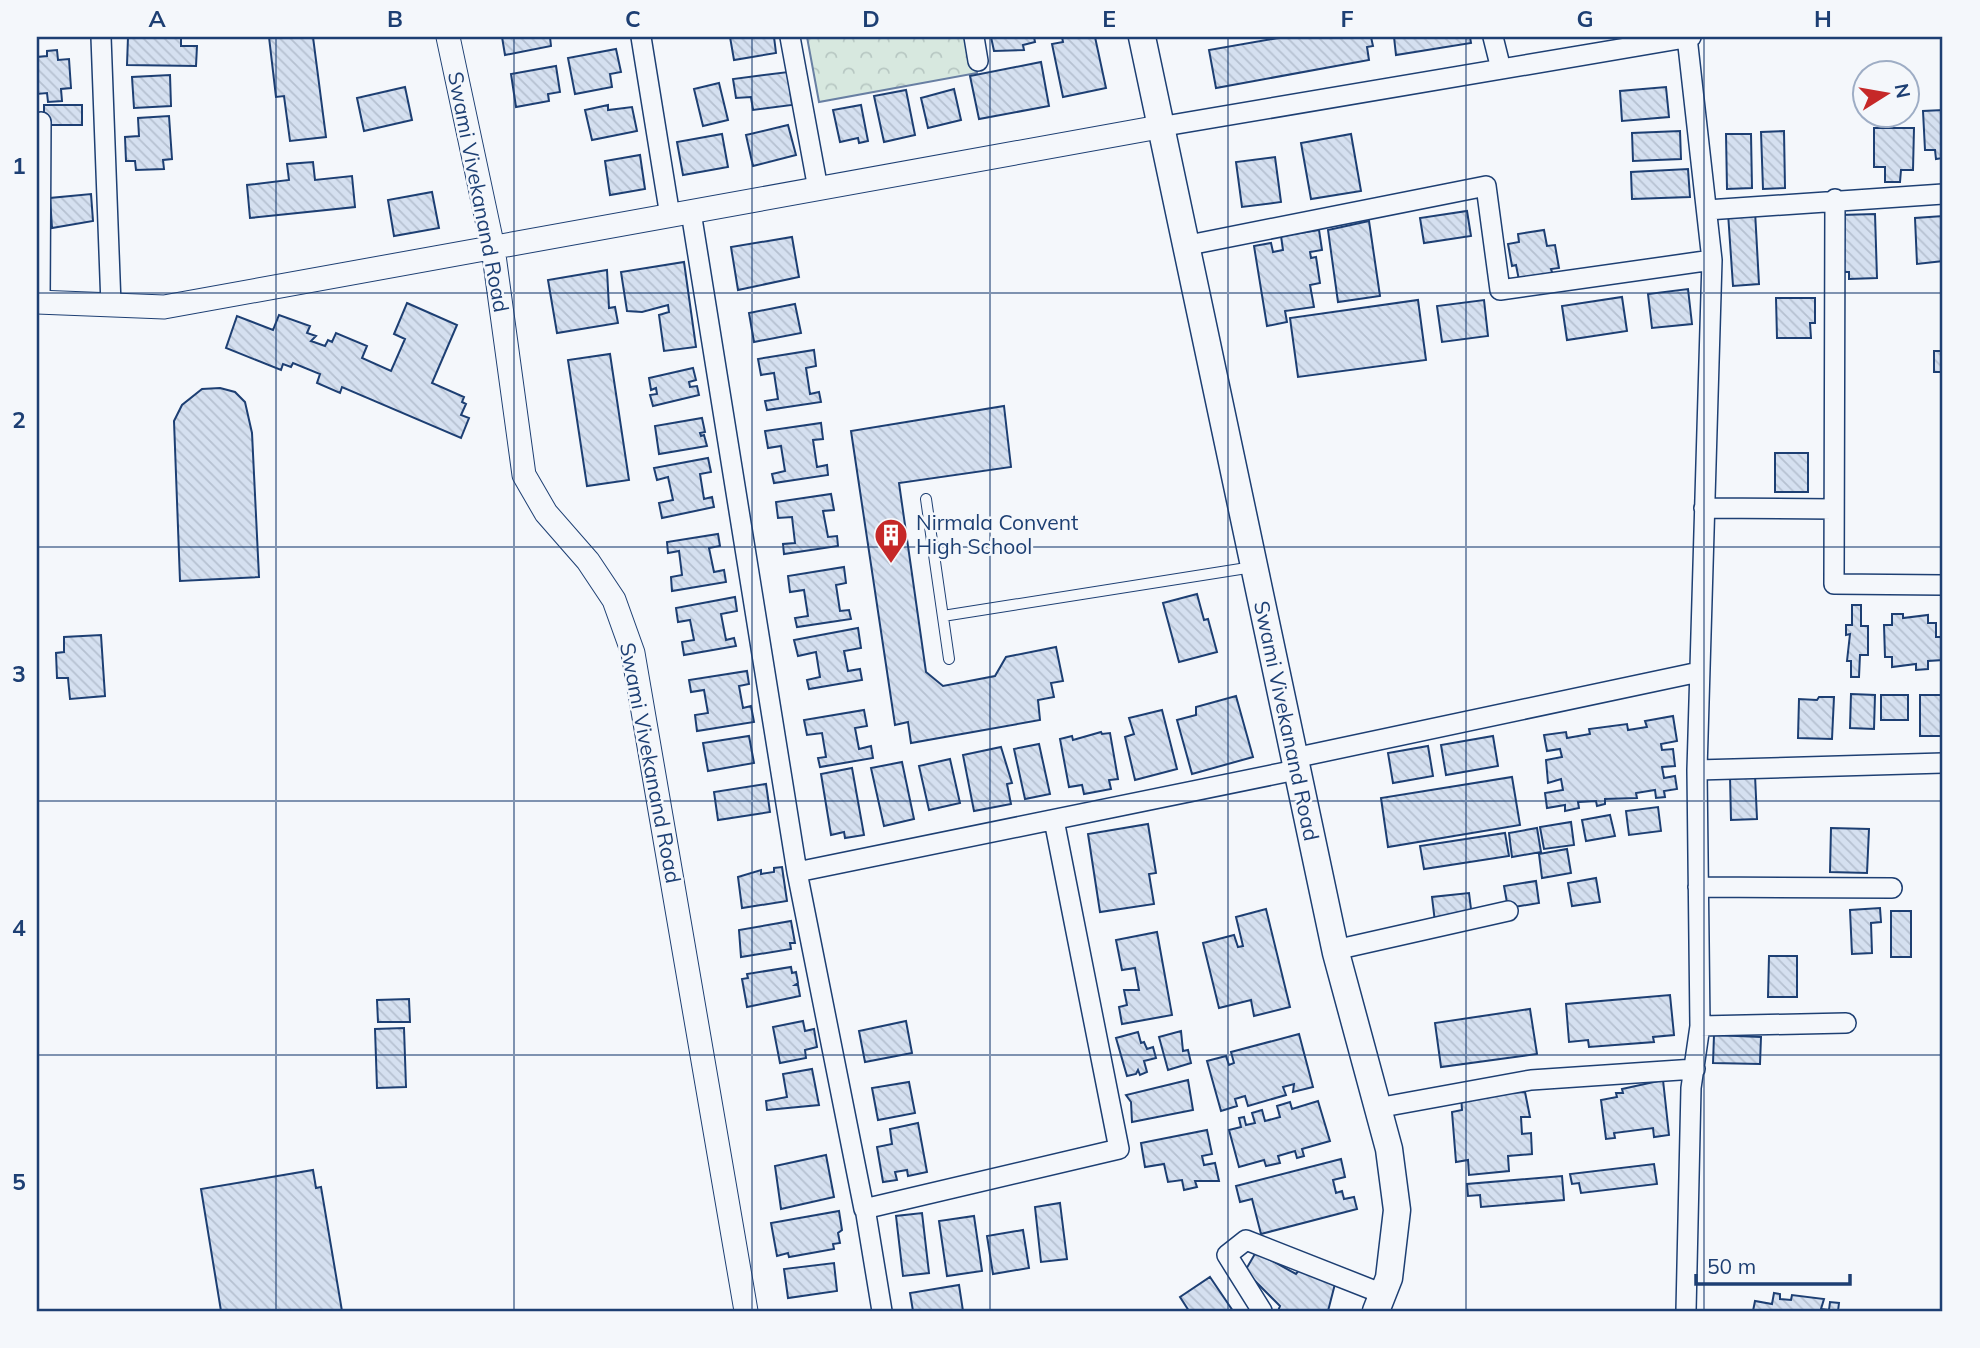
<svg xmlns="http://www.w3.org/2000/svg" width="1980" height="1348" font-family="Mulish,sans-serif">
<defs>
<pattern id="park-crowns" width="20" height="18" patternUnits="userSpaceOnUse" patternTransform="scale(1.75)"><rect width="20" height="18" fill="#d7e8df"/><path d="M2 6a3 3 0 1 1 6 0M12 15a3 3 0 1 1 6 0" fill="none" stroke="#b8c8c3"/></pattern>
<pattern id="building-back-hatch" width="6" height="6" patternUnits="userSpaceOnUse" patternTransform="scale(1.75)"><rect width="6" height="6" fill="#d5e0f0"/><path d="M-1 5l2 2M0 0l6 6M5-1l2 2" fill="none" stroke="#b6c1d1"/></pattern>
</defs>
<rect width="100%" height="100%" fill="#f4f7fb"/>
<!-- park -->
<path fill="url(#park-crowns)" stroke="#687fa3" stroke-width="2" d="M807 37H970L977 73 819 102Z"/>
<!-- building -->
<path fill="url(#building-back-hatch)" stroke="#1d3f73" stroke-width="2" d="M128 37H181V46H197L196 66 127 65Z
M269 37H313L326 137 290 141 284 96 276 97Z
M502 37H550L551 46 505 55Z
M730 37H774L776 53 734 60Z
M991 37H1034L1035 42 1023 45 1024 50 994 51Z
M1062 37H1095L1106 88 1063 97 1052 44 1063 42Z
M1284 37H1371L1373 46 1367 47 1369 60 1216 88 1209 50Z
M1391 37H1470L1471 43 1396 55 1394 37Z
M616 49 621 72 610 74 612 87 575 94 568 58Z
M57 50 58 60 69 59 71 88 61 89 62 101 48 102 47 93 37 94V57L47 56V51Z
M1041 62 1049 106 979 119 970 76Z
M556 66 560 92 548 94 549 101 516 107 511 74Z
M788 72 792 105 753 110 751 97 736 98 733 79Z
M170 75 171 106 134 108 132 77Z
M719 83 728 120 703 126 694 89Z
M405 87 412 120 364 131 357 98Z
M1666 87 1669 117 1622 121 1620 91Z
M954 89 961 120 928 128 921 98Z
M906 90 915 135 884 142 874 96Z
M44 105H82V125H44Z
M608 105V110L632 107 637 131 592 140 585 110Z
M861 105 868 141 859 143 858 138 840 142 833 110Z
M1943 110V158L1936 159 1935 150H1925L1923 111Z
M169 116 172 159 163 160 164 169 136 170 135 161H126L125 137 139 136 138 118Z
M788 125 796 155 753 166 746 135Z
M1874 128H1914L1913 170H1901L1900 182H1885V167H1874Z
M1680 131 1681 159 1633 161 1632 133Z
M1784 131 1785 188 1763 189 1761 132Z
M722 134 728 167 683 175 677 142Z
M1351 134 1361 191 1311 199 1301 143Z
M1726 134H1751L1752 188 1727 189Z
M640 155 645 189 610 195 605 161Z
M1275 157 1281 202 1242 207 1236 162Z
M313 162 315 180 352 176 355 207 250 218 247 185 289 180 287 164Z
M1688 169 1690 197 1632 199 1631 172Z
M432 192 439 228 394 236 388 200Z
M91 194 93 221 52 228 50 198Z
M1467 211 1471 236 1424 243 1420 218Z
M1755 211 1759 284 1733 286 1728 213Z
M1875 214 1877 278 1849 279V272H1841L1840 215Z
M1943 216V261L1917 264 1915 218Z
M1369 221 1380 296 1338 302 1328 230Z
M1319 230 1322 250 1310 252 1311 258 1316 257 1320 283 1310 285 1314 307 1285 311 1287 322 1267 326 1254 246 1271 243 1273 252 1283 250 1281 236Z
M1544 230 1547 246 1555 245 1559 268 1551 269 1553 275 1519 280 1516 265 1512 266 1508 244 1519 242 1518 234Z
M792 237 799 277 738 290 731 247Z
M684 262 696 347 664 351 659 315 669 312 668 305 642 312 627 311 621 272Z
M607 270 609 308 615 307 618 323 557 333 548 280Z
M1688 289 1692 324 1652 328 1648 294Z
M1622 297 1627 331 1567 340 1562 306Z
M1776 298H1815V323H1810L1811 338H1777Z
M1418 300 1426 360 1298 377 1290 318Z
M1484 300 1488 336 1442 342 1437 306Z
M407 303 457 325 432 383 464 397 462 402 466 404 461 415 469 418 461 438 342 387 340 393 317 383 320 374 293 363 291 367 283 364 281 370 226 348 237 316 273 330 279 315 310 326 307 333 316 336 311 341 325 346 328 340 332 342 336 333 367 346 362 358 391 371 405 339 394 334Z
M795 304 801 333 754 342 749 313Z
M814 350 816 366 806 368 810 394 819 392 821 402 767 410 765 401 778 399 774 373 761 375 758 359Z
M1934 351H1943V372H1934Z
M610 354 629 480 587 486 568 360Z
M693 368 696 380 689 382 690 387 697 386 699 395 653 406 650 395 657 394 656 388 651 390 649 378Z
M220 388 235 392 245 402 252 433 259 577 180 581 174 421 182 405 202 389Z
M1004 406 1011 467 899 483 926 672 943 686 995 676 1006 657 1056 647 1063 681 1051 683 1054 697 1038 700 1040 720 911 743 908 722 895 725 851 431Z
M702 418 705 432 700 433 701 436 704 435 707 446 659 454 655 426Z
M821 423 823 439 813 440 817 467 827 465 828 475 774 483 772 474 785 471 781 446 768 448 765 431Z
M1775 453H1808V492H1775Z
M708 458 711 472 700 474 704 499 712 497 714 507 662 518 659 503 673 500 668 477 657 480 654 468Z
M831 494 834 510 823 511 828 537 837 536 838 546 784 554 783 544 795 543 792 517 778 518 776 502Z
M718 534 720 546 709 548 714 572 724 570 726 582 672 591 671 577 682 575 679 551 668 553 667 542Z
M844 567 846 583 836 585 840 611 849 610 851 619 797 627 795 618 808 616 804 590 790 592 788 576Z
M1197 594 1204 620 1208 619 1217 652 1179 662 1163 603Z
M735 597 737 611 721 614 726 640 734 638 736 646 684 655 682 642 694 640 690 620 678 622 676 608Z
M1852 605H1861V626H1868V655H1860L1859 677H1851V661H1847L1850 634 1846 635V625H1852Z
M1892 614H1903V618L1928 615V623H1936V637H1943V660L1928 661V669L1916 670V664L1892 667V657H1885L1884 625H1892Z
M858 628 861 648 844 651 848 671 860 669 862 680 809 689 807 680 820 677 816 652 798 656 794 640Z
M101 635 105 696 70 699 68 678H57L56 653 64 652V637Z
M747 671 749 684 739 686 743 708 751 706 754 722 697 731 695 715 708 713 704 690 691 692 689 680Z
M1851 694 1875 695 1874 729 1850 728Z
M1881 695H1908V720H1881Z
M1920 695H1943V736H1920Z
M1236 696 1253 757 1192 774 1177 720 1196 715V707Z
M1819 697H1834L1832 739 1798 738 1799 699 1817 700Z
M864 710 867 726 855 728 859 749 871 746 873 758 820 767 818 758 826 757 822 733 807 735 804 720Z
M1162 710 1177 769 1135 780 1125 737 1134 734 1129 718Z
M1673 716 1677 741 1661 744 1662 750 1673 749 1675 766 1662 767 1664 778 1675 776 1677 789 1664 791 1665 797 1656 798 1655 790 1636 793 1637 798 1605 799V804L1597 806 1596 801 1578 802 1579 808 1565 811V805L1547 808 1545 793 1563 790 1561 779 1548 783 1546 760 1562 757 1560 749 1547 751 1544 735 1566 732 1567 738 1590 734 1589 729 1627 724 1628 730 1647 727 1645 721Z
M1101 732 1102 734 1110 733 1118 779 1109 780 1111 789 1084 794 1082 785 1069 787 1060 739 1072 736 1073 740Z
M749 736 754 763 708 771 703 743Z
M1493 736 1498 766 1446 775 1441 745Z
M1039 744 1050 794 1025 799 1014 749Z
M1428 746 1433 776 1393 783 1388 753Z
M1001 747 1012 783 1007 784 1011 804 974 811 963 755Z
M950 759 960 803 929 810 919 766Z
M902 762 914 819 884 826 871 768Z
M852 768 864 835 845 838 844 832 831 835 821 774Z
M1755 775 1757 819 1731 820 1730 776Z
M1512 777 1520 825 1388 847 1381 798Z
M766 784 770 812 718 820 714 792Z
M1658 807 1661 831 1629 835 1626 811Z
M1610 815 1615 836 1586 841 1582 820Z
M1571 822 1574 845 1544 849 1540 827Z
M1148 824 1156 873 1149 874 1154 904 1100 912 1088 834Z
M1537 828 1541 852 1512 857 1509 833Z
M1831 828 1869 829 1867 873 1830 872Z
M1505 833 1509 856 1424 869 1420 846Z
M1567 849 1571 873 1542 878 1539 854Z
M782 867 787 901 742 908 738 877 761 870V874L774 872V868Z
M1596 878 1600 902 1572 906 1568 883Z
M1536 881 1539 903 1508 908 1504 886Z
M1469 893 1472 917 1435 922 1432 897Z
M1880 908 1881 922 1871 923 1872 953 1852 954 1850 910Z
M1266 909 1290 1007 1254 1016 1251 1000 1219 1008 1203 943 1234 935 1238 947 1243 946 1236 917Z
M1891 911H1911V957H1891Z
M791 921 795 943H790L791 949 741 957 739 930Z
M1157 932 1172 1015 1122 1024 1119 1007 1127 1005 1124 990H1139L1135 968 1122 970 1116 940Z
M1769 956H1797V997H1768Z
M791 967 792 973 796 972 798 983 795 985H798L800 996 747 1007 742 979 748 978 747 974Z
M1670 995 1674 1035 1653 1037 1654 1042 1589 1047 1588 1040 1569 1042 1566 1004Z
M409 999 410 1022H378L377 1000Z
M1530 1009 1537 1054 1441 1067 1435 1023Z
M803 1021 805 1031 814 1029 817 1047 805 1050 806 1058 780 1063 773 1027Z
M906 1021 912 1053 865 1062 859 1031Z
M404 1028 406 1087 377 1088 375 1029Z
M1181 1031 1183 1051 1188 1050 1191 1063 1168 1070 1159 1037Z
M1138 1032 1141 1043 1144 1042 1147 1049 1153 1047 1156 1058 1144 1061 1147 1072 1140 1075 1138 1070 1136 1074 1127 1076 1116 1038Z
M1299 1034 1313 1087 1293 1092 1294 1084 1283 1087 1286 1095 1248 1106 1245 1096 1235 1099 1237 1106 1221 1111 1207 1061 1226 1056 1229 1065 1234 1063 1231 1052Z
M1714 1035 1761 1037 1760 1064 1713 1063Z
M812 1069 819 1105 767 1110 766 1101 787 1097 783 1074Z
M1188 1080 1193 1110 1132 1122 1131 1102 1126 1095Z
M1663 1080 1669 1135 1654 1137 1653 1128 1614 1133 1615 1138 1606 1139 1601 1100 1617 1097 1616 1093H1623L1622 1089Z
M909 1082 915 1113 878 1120 872 1088Z
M1525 1092 1530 1117H1521L1522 1134 1531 1133 1532 1154 1508 1156 1509 1171 1469 1175 1468 1160 1456 1162 1452 1112 1462 1110 1461 1096Z
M1318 1101 1330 1141 1302 1149 1304 1156 1297 1158 1295 1151 1278 1156 1280 1163 1266 1166 1264 1160 1239 1167 1229 1130 1241 1127 1239 1118 1244 1117 1246 1125 1255 1123 1252 1113 1262 1110 1265 1121 1280 1117 1277 1106 1290 1102 1292 1109Z
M918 1123 927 1172 908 1176 907 1170 895 1172 897 1180 883 1182 877 1147 892 1144 890 1129Z
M1207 1130 1212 1154 1202 1156 1204 1165 1215 1163 1219 1181H1195L1197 1187 1184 1190 1182 1180 1168 1182 1164 1164 1145 1167 1141 1143Z
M826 1155 834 1197 781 1209 775 1166Z
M1341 1159 1345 1177 1333 1180 1336 1193 1342 1191 1344 1199 1354 1197 1357 1209 1261 1234 1252 1199 1240 1202 1236 1186Z
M1654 1164 1657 1184 1581 1193 1579 1183 1572 1184 1570 1174Z
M313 1170 316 1188 321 1187 342 1311H221L201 1189Z
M1562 1176 1564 1200 1481 1207 1480 1195 1468 1196 1467 1184Z
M1060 1203 1067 1259 1041 1262 1035 1207Z
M839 1211 842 1230 838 1233 840 1243 833 1244 834 1249 789 1257 788 1253 777 1256 771 1223Z
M922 1213 929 1273 903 1276 896 1216Z
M974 1216 982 1271 947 1276 939 1221Z
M1023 1230 1029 1268 993 1274 987 1236Z
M1256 1252 1296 1274 1303 1265 1336 1280 1328 1311H1278L1280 1306 1245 1271Z
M834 1263 837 1291 788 1298 784 1269Z
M1210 1277 1233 1311H1189L1180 1297Z
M959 1285 963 1311H913L910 1293Z
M1774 1293 1780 1294V1299L1791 1300 1792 1295 1824 1299 1821 1309 1829 1310 1830 1302 1839 1303 1838 1311H1753L1755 1301 1772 1304Z"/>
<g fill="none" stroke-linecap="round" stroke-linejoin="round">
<defs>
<path id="service" d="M926 499 949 659
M943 616 1253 567"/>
<path id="minor" d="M101 37 111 305
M641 37 670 216
M790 37 818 189
M974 37 978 61
M1493 37 1501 69
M1159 127 1691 37
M1835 199 1834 584 1943 585
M1707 210 1943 194
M691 212 797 872 1296 770
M1184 246 1486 186 1500 290 1712 260
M40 302 41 122
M1704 508 1833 509
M1294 758 1699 672
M1697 770 1943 763
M797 872 864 1209 1119 1149 1054 820
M1698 887 1892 888
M1335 950 1508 911
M1700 1026 1846 1023
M1377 1108 1531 1080 1695 1069
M865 1208 882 1311
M1262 1311 1227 1255 1246 1240 1383 1294
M1686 1311 1691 1088 1700 1026 1697 770 1712 260 1687 37"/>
<path id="tertiary" d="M448 37 493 248 524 475 546 513 588 561 614 600 633 653 746 1311
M37 302 164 307 1159 127"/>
<path id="secondary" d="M1142 37 1336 953 1389 1149 1397 1210 1389 1278 1376 1311"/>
</defs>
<!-- service casing -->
<use href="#service" stroke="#1d3f73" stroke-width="12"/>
<!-- minor casing -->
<use href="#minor" stroke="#1d3f73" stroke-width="22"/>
<!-- tertiary casing -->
<use href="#tertiary" stroke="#1d3f73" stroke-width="25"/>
<!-- secondary casing -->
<use href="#secondary" stroke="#1d3f73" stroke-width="29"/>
<!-- service -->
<use href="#service" stroke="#f4f7fb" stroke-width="10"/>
<!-- minor -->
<use href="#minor" stroke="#f4f7fb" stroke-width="19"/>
<!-- tertiary -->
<use href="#tertiary" stroke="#f4f7fb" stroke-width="23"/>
<!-- secondary -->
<use href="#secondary" stroke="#f4f7fb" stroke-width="26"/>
</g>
<!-- grid -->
<path fill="none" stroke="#1d3f73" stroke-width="2" stroke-opacity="0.55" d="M276 37V1311M514 37V1311M752 37V1311M990 37V1311M1228 37V1311M1466 37V1311M1704 37V1311M37 293H1943M37 547H1943M37 801H1943M37 1055H1943"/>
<!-- icons -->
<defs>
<symbol id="building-pin" viewBox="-11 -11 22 30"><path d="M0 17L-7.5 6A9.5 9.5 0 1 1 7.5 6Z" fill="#c62828" stroke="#f4f7fb"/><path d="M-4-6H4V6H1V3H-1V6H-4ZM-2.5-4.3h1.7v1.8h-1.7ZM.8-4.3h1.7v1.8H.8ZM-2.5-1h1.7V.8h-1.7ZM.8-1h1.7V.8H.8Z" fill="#fff"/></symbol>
</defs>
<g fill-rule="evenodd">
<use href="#building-pin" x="872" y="516" width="38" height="52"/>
</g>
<g text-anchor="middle" stroke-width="5" stroke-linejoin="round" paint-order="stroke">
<!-- street labels -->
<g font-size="21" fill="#1d3f73" stroke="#f4f7fb">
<text transform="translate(478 192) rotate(79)" y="7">Swami Vivekanand Road</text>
<text transform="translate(1286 721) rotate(78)" y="7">Swami Vivekanand Road</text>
<text transform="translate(650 763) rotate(79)" y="7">Swami Vivekanand Road</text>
</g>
<!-- poi labels -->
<g font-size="21" fill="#1d3f73" stroke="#f4f7fb" text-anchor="start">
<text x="916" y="530">Nirmala Convent<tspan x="916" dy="24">High School</tspan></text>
</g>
</g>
<!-- border -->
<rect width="1980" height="1348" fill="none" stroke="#f4f7fb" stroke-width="77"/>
<!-- north arrow -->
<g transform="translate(1886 94) rotate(79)"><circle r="33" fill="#f4f7fb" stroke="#9eadc5" stroke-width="2"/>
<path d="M0-5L12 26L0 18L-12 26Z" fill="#c62828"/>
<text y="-10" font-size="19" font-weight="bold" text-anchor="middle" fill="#1d3f73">N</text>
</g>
<!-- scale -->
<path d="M1696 1274v10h154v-10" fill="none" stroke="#1d3f73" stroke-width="3.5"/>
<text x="1707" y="1274" font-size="21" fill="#1d3f73" stroke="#f4f7fb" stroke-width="5" paint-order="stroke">50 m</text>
<rect x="38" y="38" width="1903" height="1272" fill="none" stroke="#1d3f73" stroke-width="2.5"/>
<g font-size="23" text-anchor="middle" font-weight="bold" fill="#1d3f73">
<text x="157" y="27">A</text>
<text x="395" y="27">B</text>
<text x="633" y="27">C</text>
<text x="871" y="27">D</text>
<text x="1109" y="27">E</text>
<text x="1347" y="27">F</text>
<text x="1585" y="27">G</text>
<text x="1823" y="27">H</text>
<text x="19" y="174">1</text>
<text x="19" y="428">2</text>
<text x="19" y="682">3</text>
<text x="19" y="936">4</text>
<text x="19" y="1190">5</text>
</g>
</svg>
